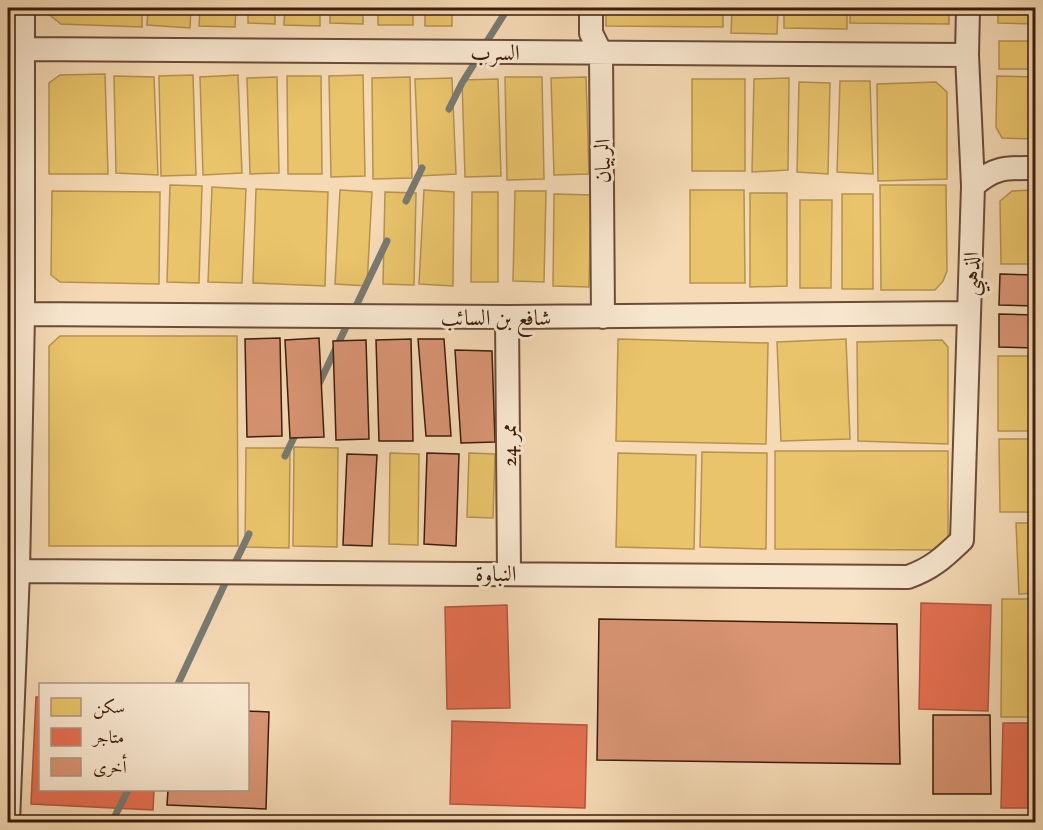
<svg xmlns="http://www.w3.org/2000/svg" width="1043" height="830" font-family="'IM FELL English',Amiri,serif">
<rect width="100%" height="100%" fill="#f5dab5"/>
<filter id="stains"><feTurbulence type="fractalNoise" baseFrequency=".00333" numOctaves="4"/><feColorMatrix values="0 0 0 0 .2 0 0 0 0 .09 0 0 0 0 .02 0 0 0 .5 -.17"/></filter>
<radialGradient id="worn" r=".72"><stop offset=".6" stop-color="#630" stop-opacity="0"/><stop offset="1" stop-color="#630" stop-opacity=".3"/></radialGradient>
<!-- homes -->
<path fill="#e9c46a" stroke="#b5924e" stroke-width="1.5" d="M47 8H142V27L61 24 47 13Z
M148 8H191L190 28 147 25Z
M200 8H236L235 27 199 26Z
M248 8H275V24L248 23Z
M285 8H320V26L284 25Z
M330 8H363V24L330 23Z
M378 8H413V25H378Z
M425 8H452V26H425Z
M606 8H723V27L606 26Z
M732 8H778L777 34 731 33Z
M784 8H847V29L784 28Z
M850 8H949V24L850 23Z
M998 8H1036V24L998 23Z
M999 41H1036V69H999Z
M105 74 108 174H49V83L60 75Z
M193 75 196 175 161 176 159 76Z
M238 75 242 173 203 175 200 77Z
M363 75 365 176 331 177 329 76Z
M114 76 154 77 158 175 116 173Z
M287 76H321L322 174H288Z
M997 76 1036 77V139L1002 138 996 127Z
M277 77 279 173 250 174 247 78Z
M410 77 412 178 373 179 372 78Z
M505 77H542L544 179 507 180Z
M586 77 589 174 554 175 551 78Z
M452 78 456 174 419 176 415 79Z
M789 78 788 170 752 172 754 79Z
M498 79 501 176 465 177 462 80Z
M692 79H745V171H692Z
M840 81H870L873 174 837 172Z
M799 82 830 83 828 174 797 172Z
M936 82 947 92V179L878 181 877 84Z
M170 185 202 186 199 283 167 282Z
M880 185H946L947 271 943 281 935 290H881Z
M212 187 246 189 242 283 208 282Z
M256 189 328 192 325 286 253 283Z
M340 190 372 192 367 286 335 284Z
M424 190 454 192 453 286 419 284Z
M690 190H744L745 283H690Z
M1036 190V264H1001L1000 201 1012 191Z
M52 191 160 192 159 284 60 282 51 275Z
M515 191H546L544 282 513 281Z
M385 192 416 193 414 285 383 284Z
M472 192H498V282H471Z
M750 193H787V286L750 287Z
M554 194 591 195 589 287 553 286Z
M842 194H873V289H842Z
M800 200H832L831 288H800Z
M60 336H237L238 546H49V346Z
M618 339 768 343 766 444 616 441Z
M846 339 850 439 781 441 777 342Z
M942 340 948 347V444L858 441 857 342Z
M998 356H1036V431H998Z
M999 439H1036V512H1000Z
M294 447 338 448 337 547 293 546Z
M246 448H290L289 548 245 547Z
M775 451H948V540L938 550 775 549Z
M702 452 767 453 766 549 700 547Z
M390 453 419 454 418 545 389 544Z
M469 453 495 454 493 518 467 517Z
M618 453 696 455 694 549 616 547Z
M1016 523H1036V593L1019 594Z
M1002 599H1036V717H1001Z"/>
<!-- shops -->
<path fill="#e76f51" stroke="#b4563c" stroke-width="1.5" d="M921 603 991 605 988 711 919 709Z
M507 605 510 708 447 709 445 607Z
M36 697H40V790H154L153 810 31 804Z
M452 721 587 725 585 808 450 804Z
M1003 723H1036V808H1001Z"/>
<g fill="none" stroke-linecap="round" stroke-linejoin="round">
<!-- stream -->
<path stroke="#787a72" stroke-width="7" d="M484 46 508 8
M449 109 462 83 479 56
M406 201 422 168
M317 388 387 241
M285 456 297 431
M233 567 249 534
M178 684 228 577
M112 822 128 790"/>
</g>
<!-- building -->
<path fill="#d99473" stroke="#3d1c0b" stroke-width="1.5" d="M1000 274 1036 275V306L999 305Z
M999 314 1036 315V348L999 347Z
M280 338 282 436 247 437 245 339Z
M319 338 324 437 290 438 285 340Z
M411 339 413 441H379L376 340Z
M418 339H444L451 436H426Z
M366 340 369 439 336 440 333 341Z
M455 350 492 351 495 442 461 443Z
M427 453 459 454 456 546 424 544Z
M347 454 377 455 372 546 343 545Z
M599 619 897 624 900 764 597 760Z
M248 711 269 712 266 809 167 805 168 790H248Z
M933 715H990L991 794H933Z"/>
<g fill="none" stroke-linecap="round" stroke-linejoin="round">
<defs>
<path id="street" d="M591 8V33L601 53 603 317
M23 49 967 55
M973 186C995 166 1007 168 1036 168
M23 314 507 317 969 313
M507 317 509 573
M18 571 908 577C933 568 944 557 962 540L973 186 967 55 968 8
M8 822 18 571 23 314V8"/>
</defs>
<!-- street casing -->
<use href="#street" stroke="#6b4c36" stroke-width="26"/>
<!-- street -->
<use href="#street" stroke="#f8e7cf" stroke-width="22"/>
</g>
<g text-anchor="middle" stroke-width="6" stroke-linejoin="round" paint-order="stroke">
<!-- street labels -->
<g font-size="22" fill="#3d1c0b" stroke="#f8e7cf">
<text x="495" y="60">السرب</text>
<text transform="translate(602 161) rotate(-90)" y="8">الربيان</text>
<text transform="translate(970 274) rotate(-88)" y="8">الذهبي</text>
<text x="496" y="325">شافع بن السائب</text>
<text transform="translate(508 445) rotate(-90)" y="8">ممر 24</text>
<text x="496" y="581">النباوة</text>
</g>
</g>
<!-- margin -->
<rect width="1043" height="830" fill="none" stroke="#f5dab5" stroke-width="30"/>
<rect x="9" y="9" width="1025" height="812" fill="none" stroke="#3d1c0b" stroke-width="3"/>
<rect x="15" y="15" width="1013" height="800" fill="none" stroke="#3d1c0b" stroke-width="1.5"/>
<!-- legend -->
<rect x="39" y="683" width="210" height="108" fill="#f8e7cf" stroke="#ad9681" stroke-width="1.5"/>
<rect x="51" y="698" width="30" height="18" fill="#e9c46a" stroke="#ad9681" stroke-width="1.5"/>
<text x="93" y="713" font-size="18" fill="#3d1c0b">سكن</text>
<rect x="51" y="728" width="30" height="18" fill="#e76f51" stroke="#ad9681" stroke-width="1.5"/>
<text x="93" y="743" font-size="18" fill="#3d1c0b">متاجر</text>
<rect x="51" y="758" width="30" height="18" fill="#d99473" stroke="#ad9681" stroke-width="1.5"/>
<text x="93" y="773" font-size="18" fill="#3d1c0b">أخرى</text>
<rect width="100%" height="100%" filter="url(#stains)"/>
<rect width="100%" height="100%" fill="url(#worn)"/>
</svg>
